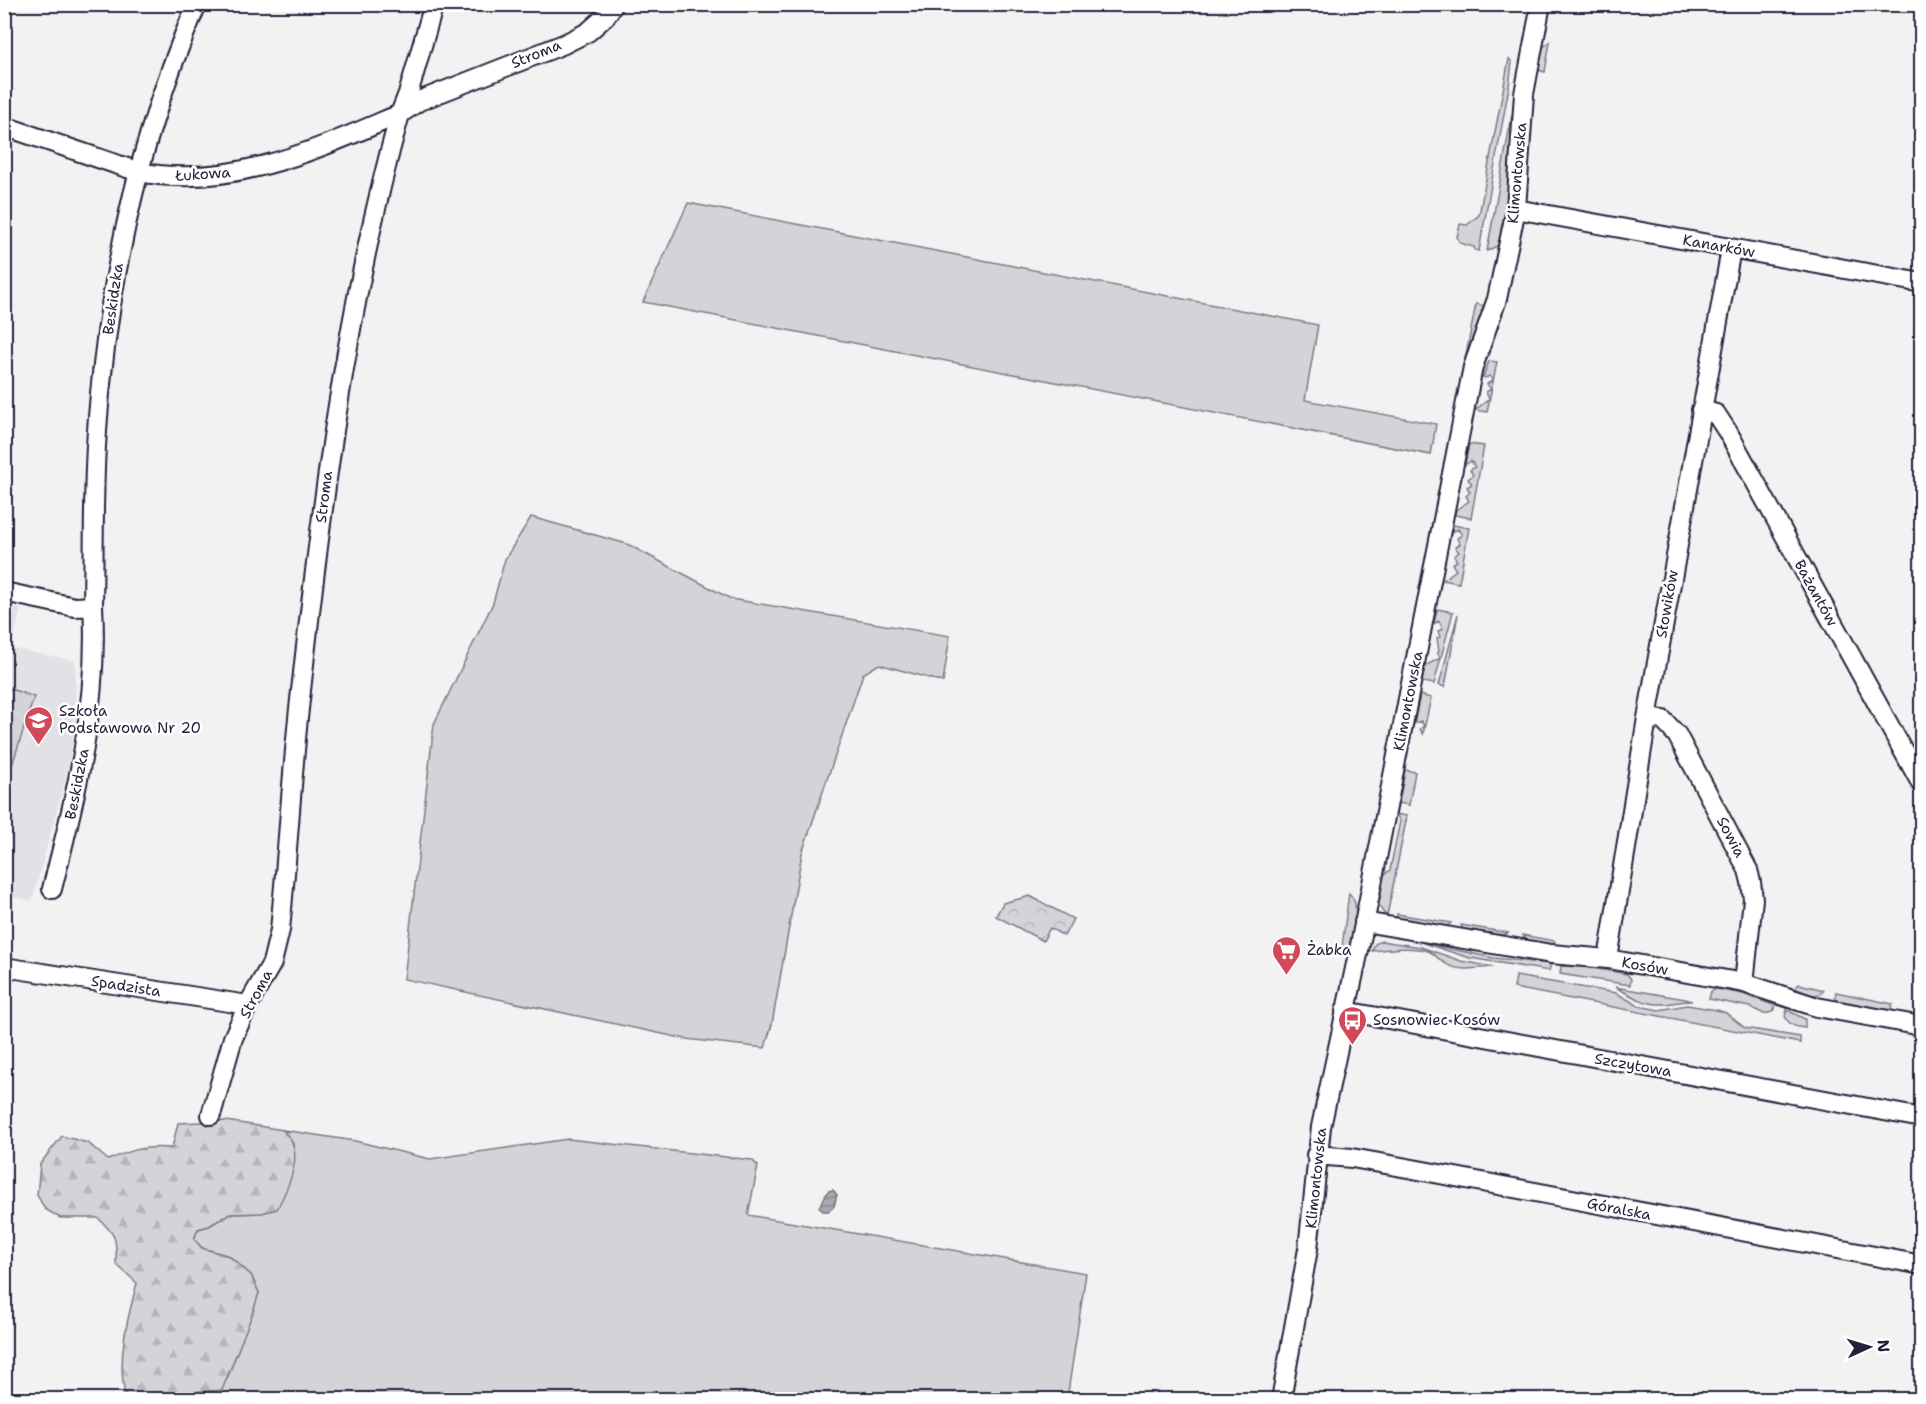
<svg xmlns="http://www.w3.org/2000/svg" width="1926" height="1404" font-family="'Shantell Sans',sans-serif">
<defs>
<pattern id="forest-firs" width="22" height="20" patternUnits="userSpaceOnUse" patternTransform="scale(1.5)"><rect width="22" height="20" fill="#d3d3d8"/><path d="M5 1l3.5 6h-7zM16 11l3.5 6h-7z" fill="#b5b5ba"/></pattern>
<pattern id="park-crowns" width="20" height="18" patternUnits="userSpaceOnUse" patternTransform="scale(1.5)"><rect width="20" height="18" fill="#d3d3d8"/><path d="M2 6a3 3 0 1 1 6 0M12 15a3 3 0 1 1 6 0" fill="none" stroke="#b5b5ba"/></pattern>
<pattern id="water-rules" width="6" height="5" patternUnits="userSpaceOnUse" patternTransform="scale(1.5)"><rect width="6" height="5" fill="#a8a8b2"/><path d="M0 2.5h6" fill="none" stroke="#888892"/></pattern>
</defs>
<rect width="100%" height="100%" fill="#f2f2f3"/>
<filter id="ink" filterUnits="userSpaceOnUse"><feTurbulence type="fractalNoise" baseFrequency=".0167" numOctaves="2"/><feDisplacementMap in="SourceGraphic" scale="12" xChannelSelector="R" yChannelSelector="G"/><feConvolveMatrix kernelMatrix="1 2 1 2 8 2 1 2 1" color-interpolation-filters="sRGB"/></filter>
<g filter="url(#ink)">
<!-- built -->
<path fill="#e2e2e6" d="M5 605 21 609 11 648 76 661 75 724 69 766 32 901 5 895Z"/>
<!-- grass -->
<path fill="#d3d3d8" stroke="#7a7a8a" stroke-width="1.5" d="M1550 42 1545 72 1538 70 1542 48Z
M1509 59 1512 62 1509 87 1479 251 1475 250 1474 247 1460 243 1457 237 1460 224 1467 225 1479 215Z
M1512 115C1510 148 1511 218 1497 246L1487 251Z
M688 203 1318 325 1305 400 1436 424 1431 455 643 302Z
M1476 304 1485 306 1464 365Z
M1489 361 1497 362 1487 412 1475 410 1489 399 1486 392 1491 389 1487 384 1493 380 1490 376 1485 378 1483 377Z
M1469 444 1484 446 1471 518 1455 515 1456 510 1469 501 1466 496 1470 492 1467 487 1472 484 1468 479 1473 475 1470 470 1475 467 1471 461 1465 465Z
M531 517 627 544 731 599 950 636 943 682 879 664 863 674 802 853 772 1024 765 1048 686 1039 404 979 434 724 493 603 505 559Z
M1453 525 1469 528 1459 583 1443 580 1456 570 1452 564 1457 561 1454 556 1459 552 1455 547 1460 544 1457 538 1462 535 1458 529 1452 532Z
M1437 609 1453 612 1434 684 1422 682 1425 666 1440 658 1437 652 1439 651 1437 638 1440 637 1438 631 1443 629 1439 621 1434 624Z
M1458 614 1445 687 1439 685Z
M5 687 34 697 5 787 4 687Z
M1420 695 1431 698 1423 734 1420 729 1424 726 1421 721 1414 724Z
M1405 770 1415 772 1409 805 1399 803Z
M1396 814 1407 816 1387 916 1382 911 1379 904 1384 875 1390 870 1400 821Z
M1349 893C1363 907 1352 931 1349 948L1342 947Z
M1397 914 1451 923 1446 927 1396 919Z
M1461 925 1509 933 1503 935 1467 931 1463 930Z
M1522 935 1555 941 1554 946 1527 942Z
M1381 941 1421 947 1461 961 1493 967C1477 968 1457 973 1443 962 1438 959 1434 953 1428 951 1410 946 1390 949 1372 951L1375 944Z
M1423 943 1494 958 1551 964 1549 971 1470 958Z
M1561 966 1587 967 1627 974 1631 979 1630 985 1560 974Z
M1516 976 1616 993 1639 1006 1659 1010 1687 1005 1717 1010 1726 1013 1745 1028 1800 1037V1043L1514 988Z
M1799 984 1824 990C1817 1000 1804 992 1795 988Z
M1615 987 1685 999 1692 1001C1680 1000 1670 1005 1659 1004 1643 1004 1629 994 1615 987Z
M1717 989 1743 994 1776 1006 1772 1012 1764 1014 1750 1007 1709 999 1711 991Z
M1836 992 1893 1004 1891 1009 1885 1011 1840 1003 1835 997Z
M1787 1010 1805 1019V1028C1796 1027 1789 1026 1785 1016Z
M283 1130 355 1141 430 1159 568 1139 752 1160 758 1166 748 1215 1086 1273 1067 1399 191 1400V1396L195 1392H212L227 1379 259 1293 251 1275 229 1256 202 1248 194 1240 198 1229 209 1226 229 1214 262 1213 293 1144Z"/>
<!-- forest -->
<path fill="url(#forest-firs)" stroke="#7a7a8a" stroke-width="1.5" d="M226 1121 283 1130C286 1134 290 1138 292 1142 301 1162 286 1192 277 1209L262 1213 229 1214 209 1226 198 1229 194 1239 202 1248 229 1256 251 1275 259 1293 252 1315 222 1390 195 1392 191 1396V1399H126C116 1361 127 1320 137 1283L116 1264C117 1238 116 1235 98 1218H60L45 1209 37 1195 40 1164 62 1136 88 1143 108 1160C134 1149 143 1146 172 1148L178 1123Z"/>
<!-- park -->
<path fill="url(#park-crowns)" stroke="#7a7a8a" stroke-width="1.5" d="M1030 896 1073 919 1064 936 1050 928 1043 941 996 916 1003 903Z"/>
<!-- water -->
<path fill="url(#water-rules)" stroke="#727282" stroke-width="1.5" d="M833 1190 837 1195 834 1206 829 1211H823L819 1207 828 1191Z"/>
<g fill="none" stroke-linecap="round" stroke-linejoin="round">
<defs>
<path id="street" d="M4 126 139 172C231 190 317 149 400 114L409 91 434 4
M1516 209 1922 283
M1701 410 1716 414 1729 434 1922 785
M4 592 75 607 93 606
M1647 718 1663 720 1677 735 1748 870 1751 882 1753 899 1744 983
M52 889C76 796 99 703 93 606 94 553 93 499 96 446 105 295 136 144 197 4
M1364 922 1551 954 1608 959 1744 983 1817 1007 1922 1026
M1608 959 1647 718 1731 249
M4 967 248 1005
M1345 1011 1922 1118
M211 1115 233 1038 248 1005 272 963 280 930C287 859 291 788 298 718 320 516 345 310 400 114L419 101 564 44 588 32 605 17 614 4
M1316 1155 1352 1158 1413 1169 1922 1265
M1281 1400 1308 1249 1321 1127 1360 945 1465 407 1473 367 1497 299 1516 209 1524 94 1541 4"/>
</defs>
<!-- street casing -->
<use href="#street" stroke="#22223b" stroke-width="22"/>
<!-- street -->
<use href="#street" stroke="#fff" stroke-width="18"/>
</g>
</g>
<!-- icons -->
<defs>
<symbol id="school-pin" viewBox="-11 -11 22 30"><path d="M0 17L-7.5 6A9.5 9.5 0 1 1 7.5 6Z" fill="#d1495b" stroke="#fff"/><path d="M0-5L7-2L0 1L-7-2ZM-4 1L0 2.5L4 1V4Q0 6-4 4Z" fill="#fff"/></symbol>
<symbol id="supermarket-pin" viewBox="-11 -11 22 30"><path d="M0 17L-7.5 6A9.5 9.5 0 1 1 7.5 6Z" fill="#d1495b" stroke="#fff"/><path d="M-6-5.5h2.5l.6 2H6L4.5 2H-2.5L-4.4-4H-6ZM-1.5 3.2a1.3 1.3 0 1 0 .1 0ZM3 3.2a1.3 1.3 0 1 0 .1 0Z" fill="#fff"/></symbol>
<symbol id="bus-pin" viewBox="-11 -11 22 30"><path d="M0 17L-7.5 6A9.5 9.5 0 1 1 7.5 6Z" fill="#d1495b" stroke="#fff"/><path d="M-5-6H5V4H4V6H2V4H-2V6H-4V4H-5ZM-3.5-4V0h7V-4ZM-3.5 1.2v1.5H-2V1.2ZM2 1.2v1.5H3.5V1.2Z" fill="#fff"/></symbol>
</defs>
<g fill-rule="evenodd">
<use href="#school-pin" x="22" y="704" width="33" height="45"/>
<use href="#supermarket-pin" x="1270" y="934" width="33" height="45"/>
<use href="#bus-pin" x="1336" y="1004" width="33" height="45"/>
</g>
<g text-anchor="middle" stroke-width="5" stroke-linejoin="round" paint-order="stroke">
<!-- street labels -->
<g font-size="15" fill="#22223b" stroke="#fff">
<text transform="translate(536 54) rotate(-22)" y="5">Stroma</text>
<text transform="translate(1517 173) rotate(-85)" y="5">Klimontowska</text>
<text transform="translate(203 174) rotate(-4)" y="5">Łukowa</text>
<text transform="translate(1719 246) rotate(10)" y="5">Kanarków</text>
<text transform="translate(113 299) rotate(-82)" y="5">Beskidzka</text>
<text transform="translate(324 497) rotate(-83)" y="5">Stroma</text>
<text transform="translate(1816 593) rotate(61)" y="5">Bażantów</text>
<text transform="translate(1667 604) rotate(-80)" y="5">Słowików</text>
<text transform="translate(1408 701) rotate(-79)" y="5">Klimontowska</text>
<text transform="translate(77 784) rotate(-79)" y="5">Beskidzka</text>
<text transform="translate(1731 837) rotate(62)" y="5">Sowia</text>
<text transform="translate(1645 966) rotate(10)" y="5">Kosów</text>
<text transform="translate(126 986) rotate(9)" y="5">Spadzista</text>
<text transform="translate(256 994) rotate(-62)" y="5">Stroma</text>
<text transform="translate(1633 1065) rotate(10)" y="5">Szczytowa</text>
<text transform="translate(1316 1178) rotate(-84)" y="5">Klimontowska</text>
<text transform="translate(1619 1209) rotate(11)" y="5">Góralska</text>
</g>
<!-- poi labels -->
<g font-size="15" fill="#22223b" stroke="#fff" text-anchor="start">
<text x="59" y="716">Szkoła<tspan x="59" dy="17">Podstawowa Nr 20</tspan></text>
<text x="1307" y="955">Żabka</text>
<text x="1373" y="1025">Sosnowiec Kosów</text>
</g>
</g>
<!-- margin -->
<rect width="1926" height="1404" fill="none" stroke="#fff" stroke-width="24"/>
<rect x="12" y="12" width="1902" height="1380" fill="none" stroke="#22223b" stroke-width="2" filter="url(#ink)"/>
<!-- north arrow -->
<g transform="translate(1869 1347) rotate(86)" stroke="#ffffff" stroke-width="4.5" paint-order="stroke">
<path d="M0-4.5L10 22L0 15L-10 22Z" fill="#22223b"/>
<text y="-9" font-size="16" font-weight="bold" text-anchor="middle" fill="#22223b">N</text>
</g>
</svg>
